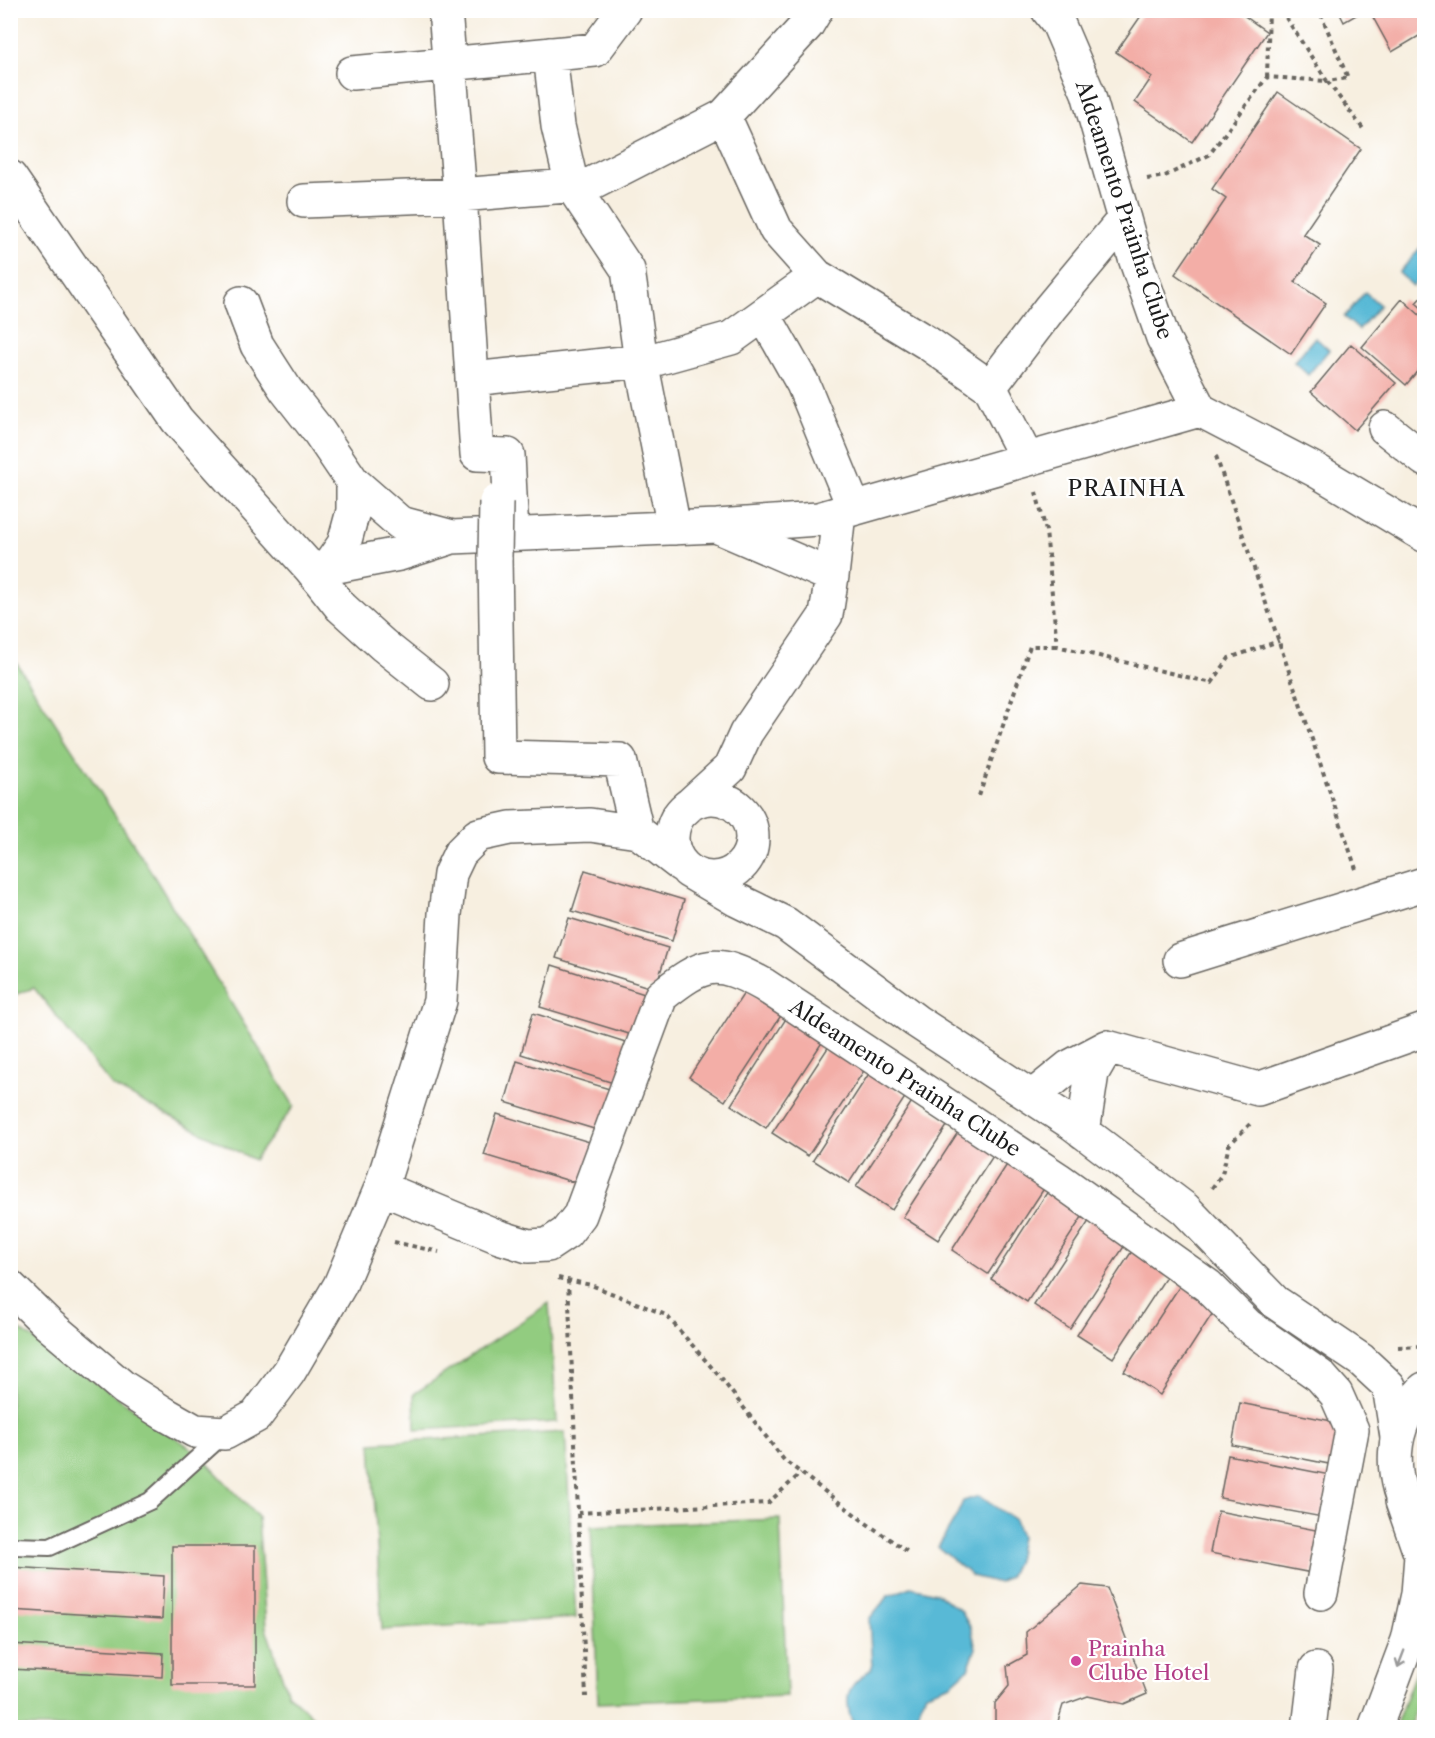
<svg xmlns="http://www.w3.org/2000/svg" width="1435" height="1738" font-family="'Libre Caslon Text',serif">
<rect width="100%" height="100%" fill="#fff"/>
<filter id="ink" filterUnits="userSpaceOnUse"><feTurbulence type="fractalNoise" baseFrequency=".0167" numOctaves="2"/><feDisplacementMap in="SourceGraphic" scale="12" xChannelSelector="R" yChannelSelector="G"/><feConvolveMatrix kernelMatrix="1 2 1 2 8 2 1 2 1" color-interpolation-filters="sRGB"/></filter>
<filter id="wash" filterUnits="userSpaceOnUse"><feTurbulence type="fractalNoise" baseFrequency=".008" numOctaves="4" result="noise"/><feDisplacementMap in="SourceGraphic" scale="24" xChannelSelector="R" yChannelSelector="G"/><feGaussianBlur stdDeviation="1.35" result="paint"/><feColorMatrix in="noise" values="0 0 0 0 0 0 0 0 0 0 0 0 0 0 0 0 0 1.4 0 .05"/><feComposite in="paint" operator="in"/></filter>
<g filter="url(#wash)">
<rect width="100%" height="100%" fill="#f7efe0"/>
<!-- green -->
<path fill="#92cc80" stroke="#57744e" stroke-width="1.5" d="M10 653 144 860 294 1106 254 1160 112 1086 34 988 11 996Z
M549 1303 557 1422 415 1430 414 1394Z
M10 1323 198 1453 258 1517 266 1628 288 1694 325 1727H11Z
M565 1432 576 1618 382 1630 371 1443Z
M780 1519 787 1696 598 1703 591 1526Z
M1418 1665 1424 1667V1687L1409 1727H1395Z"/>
<!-- water -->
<path fill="#58b9d6" stroke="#3a6a79" stroke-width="1.5" d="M1420 248 1424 253V273L1413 286 1399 273Z
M1365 292 1380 305 1359 330 1344 317Z
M1315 337 1329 350 1308 375 1294 362Z
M979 1496 1015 1520 1021 1537 1017 1560 1009 1577 999 1583 972 1576 938 1547 956 1517 963 1501Z
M911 1587 936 1593 961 1611 971 1628 976 1648 968 1669 951 1684 926 1693 911 1727H856C850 1719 849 1714 848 1704 846 1686 859 1679 872 1668L869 1619 888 1596Z"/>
<g id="blocks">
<!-- building -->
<path fill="#f3aea7" d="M1145 10H1236L1267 32 1192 142 1135 102 1152 77 1116 52Z
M1338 10H1365L1344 22Z
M1369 10H1424V33L1392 52Z
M1278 92 1361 149 1303 234 1320 245 1295 282 1326 303 1291 354 1175 274 1226 199 1212 189Z
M1424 294V310L1416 303Z
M1402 299 1424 319V363L1406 385 1362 347Z
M1351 344 1396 383 1355 430 1311 392Z
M585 870 684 900 672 941 572 911Z
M569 918 668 948 655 989 556 958Z
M552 965 651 996 639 1037 540 1007Z
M746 990 782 1014 725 1101 689 1077Z
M533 1013 632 1044 620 1085 521 1054Z
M787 1017 823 1041 766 1128 731 1105Z
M829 1046 865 1069 808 1156 772 1133Z
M517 1061 616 1091 604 1132 505 1102Z
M870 1072 906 1096 849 1183 813 1160Z
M913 1100 949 1123 892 1210 856 1187Z
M497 1114 596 1144 583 1185 484 1155Z
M960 1129 995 1153 938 1240 903 1217Z
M1008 1163 1045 1187 988 1274 952 1250Z
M1048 1191 1084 1214 1027 1302 991 1279Z
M1091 1218 1127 1242 1070 1329 1034 1305Z
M1134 1248 1170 1271 1113 1358 1077 1335Z
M1181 1284 1216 1308 1160 1395 1124 1371Z
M1240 1403 1342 1423 1334 1465 1232 1445Z
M1228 1455 1330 1475 1322 1517 1220 1498Z
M1218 1511 1321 1531 1312 1573 1210 1553Z
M172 1546H255V1685H172Z
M10 1567 164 1576 162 1619 10 1610Z
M1082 1585 1107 1588 1147 1694 1124 1704 1088 1696 1063 1705 1056 1728H992L995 1724V1703L1009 1686 1007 1666 1027 1655 1026 1632Z
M10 1644 163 1653 162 1677 10 1669Z"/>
</g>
</g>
<g filter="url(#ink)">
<use href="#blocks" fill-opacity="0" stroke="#696661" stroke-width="1.5"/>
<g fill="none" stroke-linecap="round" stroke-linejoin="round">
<defs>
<path id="lane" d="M10 1546 50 1547 150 1501 224 1434"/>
<path id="street" d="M445 10 460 195 477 454 508 455 512 534
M1048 10 1058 23 1088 93 1135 258 1163 338 1200 410 1317 471 1424 535
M550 54 558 126 572 186 628 270 641 361 674 528
M352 73 595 50 625 10
M10 177 177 420 311 569 341 607 383 645 432 684
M304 201 460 195 591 184 724 116 807 25 816 10
M817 276 929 344 990 387 1027 459
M241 303 257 345 286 390 319 432 353 482V511L344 544 328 567
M764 315 803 384 854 508
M472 379 652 360 731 338 817 276 776 230 724 116
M990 387 1050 308 1124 219
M1385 428 1424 459
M353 482 400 523 452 537
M721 528 832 576
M495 557 498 757 620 760 637 832
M311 569 337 566 399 554 452 537 717 526 818 519 1200 410
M672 838a40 40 0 1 1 80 0a40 40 0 1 1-80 0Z
M683 811 730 768 746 733 826 615 832 576 839 513
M688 871 737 900 786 924 916 1021 1073 1124 1185 1209 1275 1302 1361 1360 1389 1386 1397 1437
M1180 960 1424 884
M1032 1097 1069 1067 1107 1047 1258 1089 1424 1030
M1083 1132 1092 1073 1107 1047
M381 1188 499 1237 528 1246 548 1245 566 1233 580 1215 661 996C704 962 715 958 764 985L1058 1179 1208 1286 1247 1325 1320 1376 1336 1394 1352 1430 1321 1593
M10 1287 48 1324 124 1388 165 1414 195 1431 225 1433 256 1416 289 1372 340 1285 381 1188 440 1001 445 914 450 874 460 853 478 835 510 828 590 825 638 832 681 865
M1309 1728 1316 1669"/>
<path id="secondary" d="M1412 1520C1388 1475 1388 1428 1424 1389
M1375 1728 1408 1640 1418 1594 1421 1556 1402 1501"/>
</defs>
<!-- lane casing -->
<use href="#lane" stroke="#696661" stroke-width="20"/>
<!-- street casing -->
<use href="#street" stroke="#696661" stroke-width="36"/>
<!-- secondary casing -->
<use href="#secondary" stroke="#696661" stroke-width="36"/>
<!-- path -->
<path stroke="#696661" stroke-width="4" stroke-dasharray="4.5 4.5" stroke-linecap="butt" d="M1281 10 1327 81 1348 78 1319 10
M1267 77 1269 10
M1147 179 1165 176 1209 155 1267 77 1327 81 1364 130
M1216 456 1356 869
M1036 492 1046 531 1057 646 1212 683 1229 658 1279 641
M979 796 1030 646H1057
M1212 1188 1222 1174 1229 1145 1252 1122
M394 1242 439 1252
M558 1278 591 1285 666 1315 720 1377 784 1460 866 1523 908 1552
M568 1280 586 1697
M1398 1347 1424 1346
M578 1513 768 1503 801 1473"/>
<!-- lane -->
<use href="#lane" stroke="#fff" stroke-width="16"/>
<!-- street -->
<use href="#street" stroke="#fff" stroke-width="33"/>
<!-- secondary -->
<use href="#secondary" stroke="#fff" stroke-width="33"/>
<defs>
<path id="street-bridge" d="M495 557 496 502"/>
</defs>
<!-- street-bridge casing -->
<use href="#street-bridge" stroke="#696661" stroke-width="36" stroke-linecap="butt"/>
<!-- street-bridge -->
<use href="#street-bridge" stroke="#fff" stroke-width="33"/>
</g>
<!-- one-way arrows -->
<defs><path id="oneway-shaft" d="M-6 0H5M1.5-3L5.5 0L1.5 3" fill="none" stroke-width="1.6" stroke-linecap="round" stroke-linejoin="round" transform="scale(1.5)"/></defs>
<use stroke="#999" href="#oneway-shaft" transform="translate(1401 1659) rotate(111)"/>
</g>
<!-- markers -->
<circle fill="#d1479c" stroke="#fff" stroke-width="2" cx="1076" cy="1661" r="6"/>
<g text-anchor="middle" stroke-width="4.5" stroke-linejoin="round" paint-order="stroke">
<!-- street labels -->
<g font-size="21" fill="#1c1c1c" stroke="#fff">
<text transform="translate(1124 210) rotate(72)" y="7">Aldeamento Prainha Clube</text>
<text transform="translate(905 1078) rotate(33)" y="7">Aldeamento Prainha Clube</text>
</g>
<!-- hotel labels -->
<g font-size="21" fill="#b23c85" stroke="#fff" text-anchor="start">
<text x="1088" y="1656">Prainha<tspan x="1088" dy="24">Clube Hotel</tspan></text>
</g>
<!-- neighbourhood labels -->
<g font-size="22" letter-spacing="1.5" fill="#1c1c1c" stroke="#fff">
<text x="1127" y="496">PRAINHA</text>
</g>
</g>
<!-- margin -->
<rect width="1435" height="1738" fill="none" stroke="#fff" stroke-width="36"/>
</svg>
